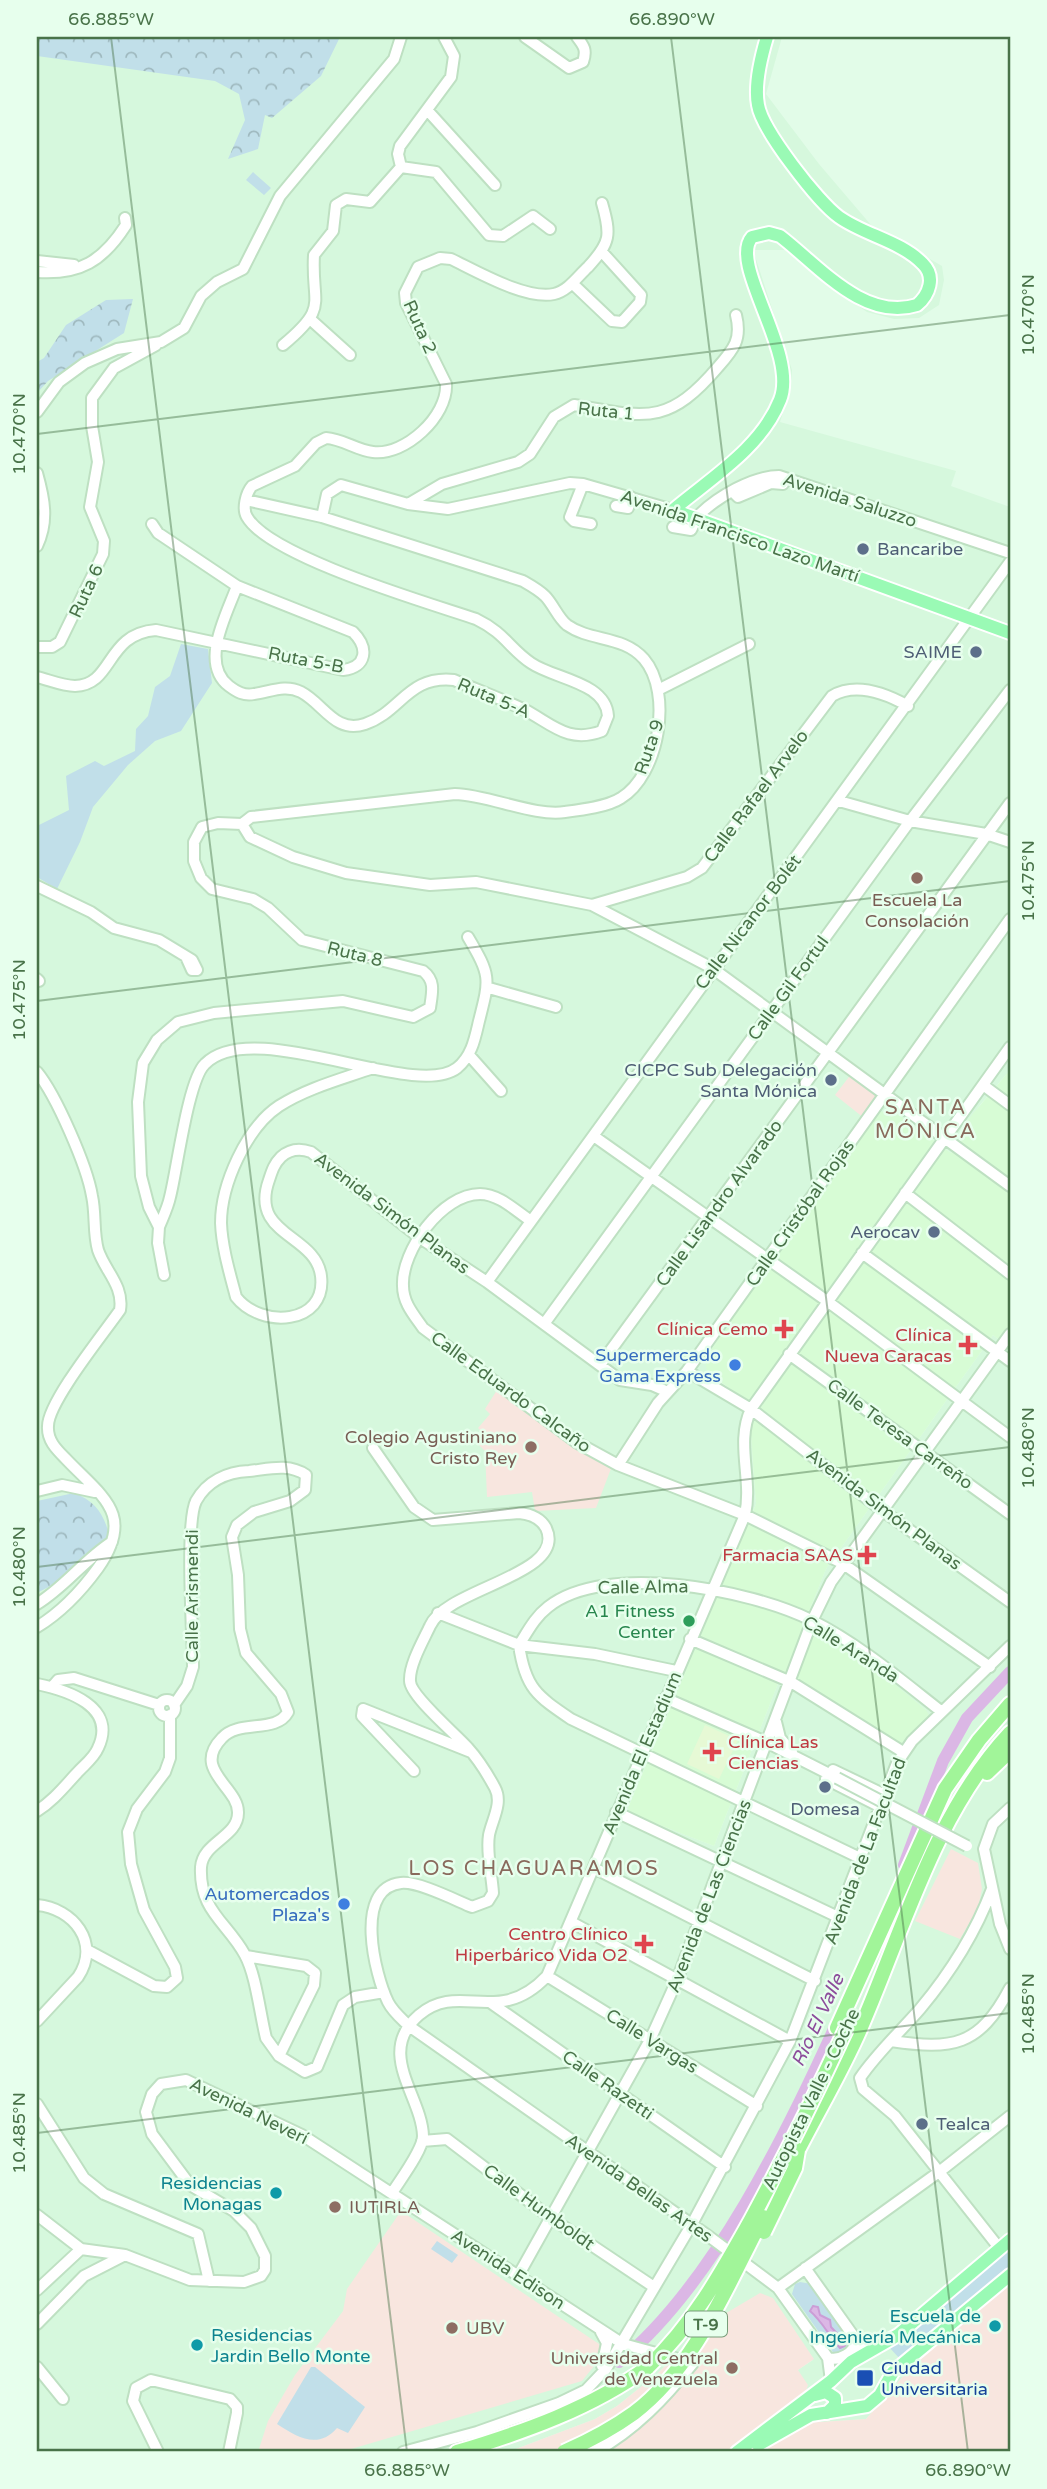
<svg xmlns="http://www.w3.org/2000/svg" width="1047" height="2489" font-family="'Varela Round',sans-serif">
<defs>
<pattern id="forest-crowns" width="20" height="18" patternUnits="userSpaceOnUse" patternTransform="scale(1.75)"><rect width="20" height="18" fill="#c1dfe9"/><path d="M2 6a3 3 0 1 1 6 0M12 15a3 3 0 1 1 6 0" fill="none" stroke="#9fb9bf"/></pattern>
<pattern id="water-ripples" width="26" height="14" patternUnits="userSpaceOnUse" patternTransform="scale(1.75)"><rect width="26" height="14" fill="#dbb7e5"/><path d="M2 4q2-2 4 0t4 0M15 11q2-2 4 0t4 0" fill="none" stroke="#b499bc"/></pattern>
</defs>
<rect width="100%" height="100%" fill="#e2fce8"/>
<!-- residential -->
<path fill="#d6f8dd" d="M37 37H782L766 94 819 164 871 225 942 266 944 280 939 305 919 318 894 319 867 312 814 275 785 250H753L792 370 790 391 780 422 956 471 951 486 1010 507V1070L979 1106 951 1153 929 1136 784 1238 705 1359 712 1376 740 1396 750 1423 756 1504 628 1808 631 1814 714 1846 783 1671 895 1744 926 1710 830 1635 804 1624 826 1569 993 1335 1010 1348V2282L912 2366 866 2419 821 2422 804 2397 798 2370 813 2360 706 2325 657 2374 617 2406 595 2419 508 2452H37Z"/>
<!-- commercial -->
<path fill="#d7fcd5" d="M1010 1070V1348L993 1335 826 1569 804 1624 849 1647 926 1710 930 1717 902 1743 895 1744 783 1671 714 1846 631 1814 628 1808 756 1504 750 1423 740 1396 707 1372 705 1359 815 1193 879 1112 894 1111 951 1153 961 1140 966 1122Z"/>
<!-- education -->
<path fill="#f8e6df" d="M852 1073 880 1095 864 1118 835 1095Z
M497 1390 612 1466 596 1508 535 1511 532 1492 487 1497 485 1451 476 1442 482 1432 478 1428 490 1414 485 1409Z
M951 1849 978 1863 982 1889 978 1908 960 1939 915 1921Z
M401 2211 599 2344 603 2355 582 2381 341 2452H258L268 2421 295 2375 343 2311 347 2289Z
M1010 2282V2452H508L595 2419 617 2406 657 2374 706 2325 760 2293 773 2298 814 2359 798 2370 808 2385 804 2397 820 2422 866 2419 912 2366Z"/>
<!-- medical -->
<path fill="#e6f9d5" d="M705 1725 738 1740 719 1779 687 1764Z"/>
<!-- forest -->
<path fill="url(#forest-crowns)" d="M37 37H340L321 76 272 118 265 115 258 149 228 159 245 120 239 94 215 81 37 56Z
M133 299 124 333 48 381 37 393V362L44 358 66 325 106 300Z
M74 1493C96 1501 104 1515 110 1537L58 1582 37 1593V1501Z"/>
<!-- park -->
<path fill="#c1dfe9" d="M253 172 271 188 264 195 246 180Z
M181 644 208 649 212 683 181 731 155 741 128 765 93 807 80 842 57 889 37 877V826L69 810 66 776 95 761 104 766 135 751 136 729 148 716 155 687 170 676Z
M437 2241 458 2255 452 2263 431 2249Z
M1010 2247V2268L900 2359 888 2346Z
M800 2282 812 2284 853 2343 835 2355 792 2294 795 2284Z
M311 2367H315L365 2407 348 2433 337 2428C318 2450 297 2437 277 2424Z"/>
<!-- water -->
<path fill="url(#water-ripples)" stroke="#cb9dd6" stroke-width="2" d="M813 2306 818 2307 820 2315 830 2320 831 2327 844 2341 845 2346 840 2348C829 2336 822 2321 810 2311Z"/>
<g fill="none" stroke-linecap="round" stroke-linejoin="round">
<!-- river -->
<path stroke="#dbb7e5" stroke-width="12" d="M904 1865 943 1761 967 1718 1010 1672
M619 2362C713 2285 788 2131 838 2020"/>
<defs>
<path id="minor" d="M525 37 569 68 583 62C587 50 584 46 577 37
M428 111 495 185
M401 167 436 172 489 235 503 236 533 216 550 229
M37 261 74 265
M37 272C80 275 103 261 126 225L125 218
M572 283 612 321 622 322 640 302 641 295 602 252
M310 319 350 355
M283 345C330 306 311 305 314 255L333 231 336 205 346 199 370 202 401 167 398 154 400 146 451 77 454 56 444 37
M37 412 59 382 85 363 117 349 161 342 184 328 201 296 217 282 243 269 280 196 394 59 401 37
M37 473C44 498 49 521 37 546
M583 484 570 517 574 521 591 524
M733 492 738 497 771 483 783 484
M408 504 442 484 518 462 530 454 554 417 574 405C645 417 667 427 718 367 734 349 742 339 736 315
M616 506 628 508 631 497
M322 517 327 494 341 485 408 504 448 509 570 483 583 484 673 510
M673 527 691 530C694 525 695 518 699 515 717 497 753 476 779 476L1010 553
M237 586C227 614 199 663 229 686 237 692 244 696 254 694 270 692 285 684 301 692 324 704 335 734 365 724 401 712 408 675 454 680 477 690 502 699 525 710 552 724 568 744 602 731L608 716C606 682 554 679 531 663 509 648 505 633 476 619 429 603 270 557 247 517 242 509 246 493 252 486L295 466 316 443 326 438C343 439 356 450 373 452 405 456 448 416 446 384L406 303 405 293 418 267 440 258 451 259C476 271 526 300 554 294 568 291 578 276 588 267 611 242 611 235 602 203
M37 647H52L60 642 103 554 104 541 90 507 98 462 92 426V398L114 368 156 345
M37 677C49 680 63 686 75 686 114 685 105 634 156 630L343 670C367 667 369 648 353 632L237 586 158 533 152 524
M658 690 749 644
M839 801 910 821 986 834 1010 842
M242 824 251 817 455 794C489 795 535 817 565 812 581 810 607 807 621 798 659 775 673 693 644 659 623 635 591 642 567 625 558 618 553 604 545 596 539 590 530 585 523 581L322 517 246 500
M37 886 91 912 114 928 159 940 192 960 197 970H192L187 959
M592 905 687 877 702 868 832 696C856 682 885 693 908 706
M37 979 39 981
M489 988 556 1007
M469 1055 501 1091
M373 1068C342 1079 307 1088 279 1106 246 1128 221 1185 221 1223 222 1248 230 1274 236 1297 261 1329 327 1325 321 1276 316 1234 249 1236 269 1180 272 1171 274 1164 281 1157 290 1149 300 1148 311 1152L420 1238 487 1282 620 1380 652 1385 668 1392
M37 1072C56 1095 87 1166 92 1196 96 1214 93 1232 98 1250 105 1271 124 1286 120 1310 104 1333 48 1402 48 1426 47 1440 56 1449 65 1458 102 1497 136 1514 98 1568 82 1590 60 1613 37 1627
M983 1085 1010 1105
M595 1137 827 1301 1010 1437
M905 1193 1010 1274
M531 1221C516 1211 499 1194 480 1194 442 1194 401 1251 403 1286 403 1303 414 1315 423 1328L576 1442 618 1465 745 1515 842 1563 990 1667
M159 1227C163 1217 168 1207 170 1197 177 1170 188 1080 205 1064 253 1015 415 1101 457 1068 472 1056 475 1038 479 1021 490 978 491 976 468 937
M862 1253 1010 1361
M164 1275 158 1243 159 1227 149 1207 141 1176 138 1102 143 1063 157 1040 178 1022 214 1013 343 1001 413 1017 430 1008C432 993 436 981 423 971L302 940 268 908 253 899 212 889 201 878 194 861V842L202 827 218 823 242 824 250 837 293 857 346 873 430 885 476 882 592 905 712 968 1010 1186
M487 1282 1010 562
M544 1324 910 821 1010 690
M789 1354 1010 1514
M600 1365 1010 803
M687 1371 751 1409 883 1511 1010 1602
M373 1448 414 1507 433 1520 519 1513C530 1514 540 1517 546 1528 568 1575 446 1588 430 1626 423 1641 409 1665 410 1681 410 1696 457 1735 468 1748 478 1759 488 1775 495 1788 503 1803 492 1820 489 1835 486 1853 492 1875 493 1893L488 1901 472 1907C455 1900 418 1881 401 1883 353 1888 375 1975 388 2002 393 2012 401 2018 409 2026L707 2235 778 2288 828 2358 831 2381
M618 1465 658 1403 687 1371 1010 919
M37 1491 62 1485 95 1492
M37 1604C65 1587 84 1560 112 1542
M438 1613 519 1645 595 1654 676 1671
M690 1639 791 1682 903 1752
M37 1684C66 1690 118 1706 98 1748 94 1758 84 1765 77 1773 64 1787 53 1801 37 1811
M52 1687 58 1680 74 1678 159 1705
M665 1698 768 1743 837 1778
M159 1708a8 8 0 1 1 16 0a8 8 0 1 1-16 0Z
M174 1705 187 1686 193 1667C193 1635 185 1523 196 1501 207 1481 227 1472 249 1471 269 1469 288 1463 306 1475L305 1490 290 1501 254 1512 237 1525 232 1537 238 1575 240 1629 246 1653 281 1694 288 1712C276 1734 239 1719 222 1738 191 1770 239 1787 238 1813 238 1837 203 1842 201 1867 199 1911 227 1922 245 1955 256 1975 260 2014 266 2038L279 2056 305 2072 317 2067 343 2005 355 1997 384 1992
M776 1722 780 1738 792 1752
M833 1770 883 1794
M414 1771 362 1716 363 1709 471 1752
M826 1779 877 1805
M616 1812 838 1917
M984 1849 1000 1924 1010 1949
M984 1849 993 1824 1010 1808
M860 1858 571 1719C537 1696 525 1688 519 1645 528 1631 535 1617 548 1607 606 1561 750 1590 811 1620 859 1644 901 1680 942 1712
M594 1868 815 1981
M992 1889C975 1934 951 1972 920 2009 900 2032 877 2053 860 2078L863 2089 895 2116 1000 2249
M37 1905C73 1908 101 1943 78 1977L37 2021
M571 1922 790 2041
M87 1950 154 1986 167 1987 177 1978 175 1967 144 1910 131 1864 128 1832 137 1809 165 1772 170 1758V1715
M246 1956 306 1966 315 1973 314 1985 279 2056
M547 1976 757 2106
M491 2003 725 2167
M891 2041C952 2050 979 2047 1010 1988
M37 2104 84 2178 104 2194 198 2234 209 2281
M422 2141 447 2139 551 2218 654 2287
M392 2193C400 2180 423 2150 423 2136 422 2096 375 2053 419 2015 460 1980 498 2028 547 1976L745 1515C753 1479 735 1443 751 1409L1010 1047
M37 2215 81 2249 125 2255 190 2280 244 2282 261 2276 265 2270V2256L251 2228 234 2211 190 2185 152 2134 146 2112 152 2094 161 2084 186 2080 302 2135 623 2344 693 2363C664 2399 636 2429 595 2452
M805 2268 857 2341 862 2345 879 2347
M518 2276 650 2040 677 1980 812 1621 831 1582 1010 1334
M778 2288 939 2172 1010 2116
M37 2290 81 2249
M37 2324 84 2276 125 2255
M601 2332 607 2343 602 2366
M828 2358C841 2361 853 2353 857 2341
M37 2367 63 2399
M158 2452 133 2401 136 2388 151 2380 230 2399 237 2407V2413L229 2452
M403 2452 477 2432 559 2403 586 2390 606 2369 692 2224 790 2041 897 1763 912 1741 1010 1646"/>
<path id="major" d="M673 510C711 478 761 448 780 400 799 354 728 264 752 237L769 233 780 236C818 265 864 322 917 305 929 295 936 277 923 264 901 241 864 235 839 217 818 202 762 130 758 105 754 84 761 57 767 37
M673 510 1010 633
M815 2395 826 2392 835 2398V2405L827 2413
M758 2445 811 2415 867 2406 880 2395 893 2372 1010 2275
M737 2452 831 2381 851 2362 898 2335 1010 2240"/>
<path id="highway" d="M987 1773 1010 1751
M837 2028 945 1789 979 1740 1010 1704
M798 2150C819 2109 843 2069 861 2027 904 1928 935 1813 1010 1733
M457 2452C524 2432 592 2408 648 2367"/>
</defs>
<!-- minor casing -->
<use href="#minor" stroke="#bee0c2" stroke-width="14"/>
<!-- major casing -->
<use href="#major" stroke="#fff" stroke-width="16"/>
<!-- highway casing -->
<use href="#highway" stroke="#fff" stroke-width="18"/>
<!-- minor -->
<use href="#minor" stroke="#fff" stroke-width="10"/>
<!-- major -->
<use href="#major" stroke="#9afab5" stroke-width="12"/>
<!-- highway -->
<use href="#highway" stroke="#a1f599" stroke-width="14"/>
<defs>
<path id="minor-bridge" d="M837 1778 967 1846"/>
<path id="highway-bridge" d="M764 2232 795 2168 798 2150
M648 2367C693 2324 721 2274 751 2220 785 2157 816 2094 846 2029
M564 2452C589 2441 612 2429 634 2413 696 2366 728 2283 763 2217"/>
</defs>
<!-- minor-bridge casing -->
<use href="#minor-bridge" stroke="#bee0c2" stroke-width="14" stroke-linecap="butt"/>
<!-- highway-bridge casing -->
<use href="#highway-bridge" stroke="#fff" stroke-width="18" stroke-linecap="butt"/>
<!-- minor-bridge -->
<use href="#minor-bridge" stroke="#fff" stroke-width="10"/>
<!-- highway-bridge -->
<use href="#highway-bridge" stroke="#a1f599" stroke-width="14"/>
</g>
<!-- ticks -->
<path fill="none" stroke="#497349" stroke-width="2" stroke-opacity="0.45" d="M111 37 407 2452M671 37 968 2452M37 434 1010 315M37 1001 1010 881M37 1567 1010 1447M37 2133 1010 2013"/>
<!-- markers -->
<g fill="#5c6f8a" stroke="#e7ffed" stroke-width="2.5">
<circle cx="863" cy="549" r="7"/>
<circle cx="976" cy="652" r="7"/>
<circle cx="831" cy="1080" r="7"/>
<circle cx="934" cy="1232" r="7"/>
<circle cx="825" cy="1787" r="7"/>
<circle cx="922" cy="2124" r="7"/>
</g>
<g fill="#8d6e63" stroke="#e7ffed" stroke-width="2.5">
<circle cx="917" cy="878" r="7"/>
<circle cx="531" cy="1447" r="7"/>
<circle cx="335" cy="2207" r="7"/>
<circle cx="452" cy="2328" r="7"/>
<circle cx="732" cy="2368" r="7"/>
</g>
<g fill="#e0444e" stroke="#e7ffed" stroke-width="2.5">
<path d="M780.5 1318.5h7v7h7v7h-7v7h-7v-7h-7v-7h7z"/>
<path d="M964.5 1334.5h7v7h7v7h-7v7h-7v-7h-7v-7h7z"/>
<path d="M863.5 1544.5h7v7h7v7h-7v7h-7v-7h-7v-7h7z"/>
<path d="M708.5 1741.5h7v7h7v7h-7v7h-7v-7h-7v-7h7z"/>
<path d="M640.5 1933.5h7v7h7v7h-7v7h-7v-7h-7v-7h7z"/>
</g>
<g fill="#3f7fe0" stroke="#e7ffed" stroke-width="2.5">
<circle cx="735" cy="1365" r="7"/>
<circle cx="344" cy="1904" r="7"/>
</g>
<circle fill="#2e9e5b" stroke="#e7ffed" stroke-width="2.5" cx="689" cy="1621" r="7"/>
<g fill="#0f9aa8" stroke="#e7ffed" stroke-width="2.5">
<circle cx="276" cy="2193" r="7"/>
<circle cx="995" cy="2326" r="7"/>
<circle cx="197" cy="2345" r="7"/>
</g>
<rect fill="#1a4fb4" stroke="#e7ffed" stroke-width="2.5" x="856" y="2369" width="18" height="18" rx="3.5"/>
<g text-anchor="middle" stroke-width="5" stroke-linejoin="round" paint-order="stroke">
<!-- shield labels -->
<rect fill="#e7ffed" stroke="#789d7a" stroke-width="2" x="685" y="2311.5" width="42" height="25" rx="5"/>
<g font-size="16" font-weight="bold" fill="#497349">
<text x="706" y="2330">T-9</text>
</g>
<!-- street labels -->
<g font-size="18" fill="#497349" stroke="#e7ffed">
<text transform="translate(420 327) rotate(66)" y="6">Ruta 2</text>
<text transform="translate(606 411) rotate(6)" y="6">Ruta 1</text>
<text transform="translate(850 500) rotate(18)" y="6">Avenida Saluzzo</text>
<text transform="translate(740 536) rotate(19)" y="6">Avenida Francisco Lazo Martí</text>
<text transform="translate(86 591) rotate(-65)" y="6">Ruta 6</text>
<text transform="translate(306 660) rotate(11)" y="6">Ruta 5-B</text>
<text transform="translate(494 698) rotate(23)" y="6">Ruta 5-A</text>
<text transform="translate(649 747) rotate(-71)" y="6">Ruta 9</text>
<text transform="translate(756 796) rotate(-53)" y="6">Calle Rafael Arvelo</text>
<text transform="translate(748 922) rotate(-53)" y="6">Calle Nicanor Bolét</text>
<text transform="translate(355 954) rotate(14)" y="6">Ruta 8</text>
<text transform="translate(788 988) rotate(-54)" y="6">Calle Gil Fortul</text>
<text transform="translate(719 1203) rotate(-54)" y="6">Calle Lisandro Alvarado</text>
<text transform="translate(392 1213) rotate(37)" y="6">Avenida Simón Planas</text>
<text transform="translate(800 1213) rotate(-55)" y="6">Calle Cristóbal Rojas</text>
<text transform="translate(511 1392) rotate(36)" y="6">Calle Eduardo Calcaño</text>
<text transform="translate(900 1434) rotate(36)" y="6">Calle Teresa Carreño</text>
<text transform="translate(884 1509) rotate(37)" y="6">Avenida Simón Planas</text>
<text transform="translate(643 1587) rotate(-1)" y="6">Calle Alma</text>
<text transform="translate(192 1596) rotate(-90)" y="6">Calle Arismendi</text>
<text transform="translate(851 1649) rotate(32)" y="6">Calle Aranda</text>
<text transform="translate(642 1753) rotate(-67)" y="6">Avenida El Estadium</text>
<text transform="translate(865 1851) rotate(-69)" y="6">Avenida de La Facultad</text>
<text transform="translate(709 1896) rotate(-69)" y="6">Avenida de Las Ciencias</text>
<text transform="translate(652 2041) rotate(32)" y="6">Calle Vargas</text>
<text transform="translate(608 2085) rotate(35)" y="6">Calle Razetti</text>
<text transform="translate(811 2099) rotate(-64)" y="6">Autopista Valle - Coche</text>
<text transform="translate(249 2111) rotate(26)" y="6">Avenida Neverí</text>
<text transform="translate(639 2188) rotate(35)" y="6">Avenida Bellas Artes</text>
<text transform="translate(539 2207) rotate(36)" y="6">Calle Humboldt</text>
<text transform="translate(508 2269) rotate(33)" y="6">Avenida Edison</text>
</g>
<!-- service labels -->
<g font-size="18" fill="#4e5e75" stroke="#e7ffed" text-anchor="end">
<text x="877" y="555" text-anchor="start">Bancaribe</text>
<text x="962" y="658">SAIME</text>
<text x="817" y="1076">CICPC Sub Delegación<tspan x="817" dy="21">Santa Mónica</tspan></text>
<text x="920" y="1238">Aerocav</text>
<text x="825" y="1815" text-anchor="middle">Domesa</text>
<text x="936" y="2130" text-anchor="start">Tealca</text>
</g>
<!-- education labels -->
<g font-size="18" fill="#785e54" stroke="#e7ffed" text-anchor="end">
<text x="917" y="906" text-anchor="middle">Escuela La<tspan x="917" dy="21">Consolación</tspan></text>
<text x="517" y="1443">Colegio Agustiniano<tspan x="517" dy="21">Cristo Rey</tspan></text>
<text x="349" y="2213" text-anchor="start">IUTIRLA</text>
<text x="466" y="2334" text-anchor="start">UBV</text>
<text x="718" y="2364">Universidad Central<tspan x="718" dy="21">de Venezuela</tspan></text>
</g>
<!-- health labels -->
<g font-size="18" fill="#be3a42" stroke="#e7ffed" text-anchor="end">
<text x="768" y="1335">Clínica Cemo</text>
<text x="952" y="1341">Clínica<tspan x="952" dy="21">Nueva Caracas</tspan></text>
<text x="853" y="1561">Farmacia SAAS</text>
<text x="728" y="1748" text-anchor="start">Clínica Las<tspan x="728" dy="21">Ciencias</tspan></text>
<text x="628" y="1940">Centro Clínico<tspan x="628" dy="21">Hiperbárico Vida O2</tspan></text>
</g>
<!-- shop labels -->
<g font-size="18" fill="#366cbe" stroke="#e7ffed" text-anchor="end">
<text x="721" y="1361">Supermercado<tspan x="721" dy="21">Gama Express</tspan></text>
<text x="330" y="1900">Automercados<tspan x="330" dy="21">Plaza's</tspan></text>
</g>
<!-- leisure labels -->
<g font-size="18" fill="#27864d" stroke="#e7ffed" text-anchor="end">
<text x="675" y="1617">A1 Fitness<tspan x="675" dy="21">Center</tspan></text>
</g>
<!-- culture labels -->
<g font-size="18" fill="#0d838f" stroke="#e7ffed" text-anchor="end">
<text x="262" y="2189">Residencias<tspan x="262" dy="21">Monagas</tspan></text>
<text x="981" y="2322">Escuela de<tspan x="981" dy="21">Ingeniería Mecánica</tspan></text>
<text x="211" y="2341" text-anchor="start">Residencias<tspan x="211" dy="21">Jardin Bello Monte</tspan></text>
</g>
<!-- transit labels -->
<g font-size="18" fill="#164399" stroke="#e7ffed" text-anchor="start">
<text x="881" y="2374">Ciudad<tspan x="881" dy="21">Universitaria</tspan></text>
</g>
<!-- water labels -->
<g font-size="19" font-style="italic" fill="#8c4c9b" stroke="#e7ffed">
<text transform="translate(817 2020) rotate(-65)" y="7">Río El Valle</text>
</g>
<!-- quarter labels -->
<g font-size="21" letter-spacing="2" fill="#896a5c" stroke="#e7ffed">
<text x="926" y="1114">SANTA<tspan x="926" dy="24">MÓNICA</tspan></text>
<text x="534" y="1875">LOS CHAGUARAMOS</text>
</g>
</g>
<!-- border -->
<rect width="1047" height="2489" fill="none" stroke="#e7ffed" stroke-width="77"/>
<rect x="38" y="38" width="971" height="2412" fill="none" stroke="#497349" stroke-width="2.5"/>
<g font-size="18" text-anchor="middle" fill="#497349">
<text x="111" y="25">66.885°W</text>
<text x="672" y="25">66.890°W</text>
<text transform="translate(1028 315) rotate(-90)" y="6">10.470°N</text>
<text transform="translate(19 434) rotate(-90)" y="6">10.470°N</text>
<text transform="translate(1028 881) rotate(-90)" y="6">10.475°N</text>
<text transform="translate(19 1000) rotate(-90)" y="6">10.475°N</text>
<text transform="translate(1028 1448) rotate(-90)" y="6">10.480°N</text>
<text transform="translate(19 1567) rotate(-90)" y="6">10.480°N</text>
<text transform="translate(1028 2014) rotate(-90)" y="6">10.485°N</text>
<text transform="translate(19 2133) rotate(-90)" y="6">10.485°N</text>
<text x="407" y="2476">66.885°W</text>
<text x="968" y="2476">66.890°W</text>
</g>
</svg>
